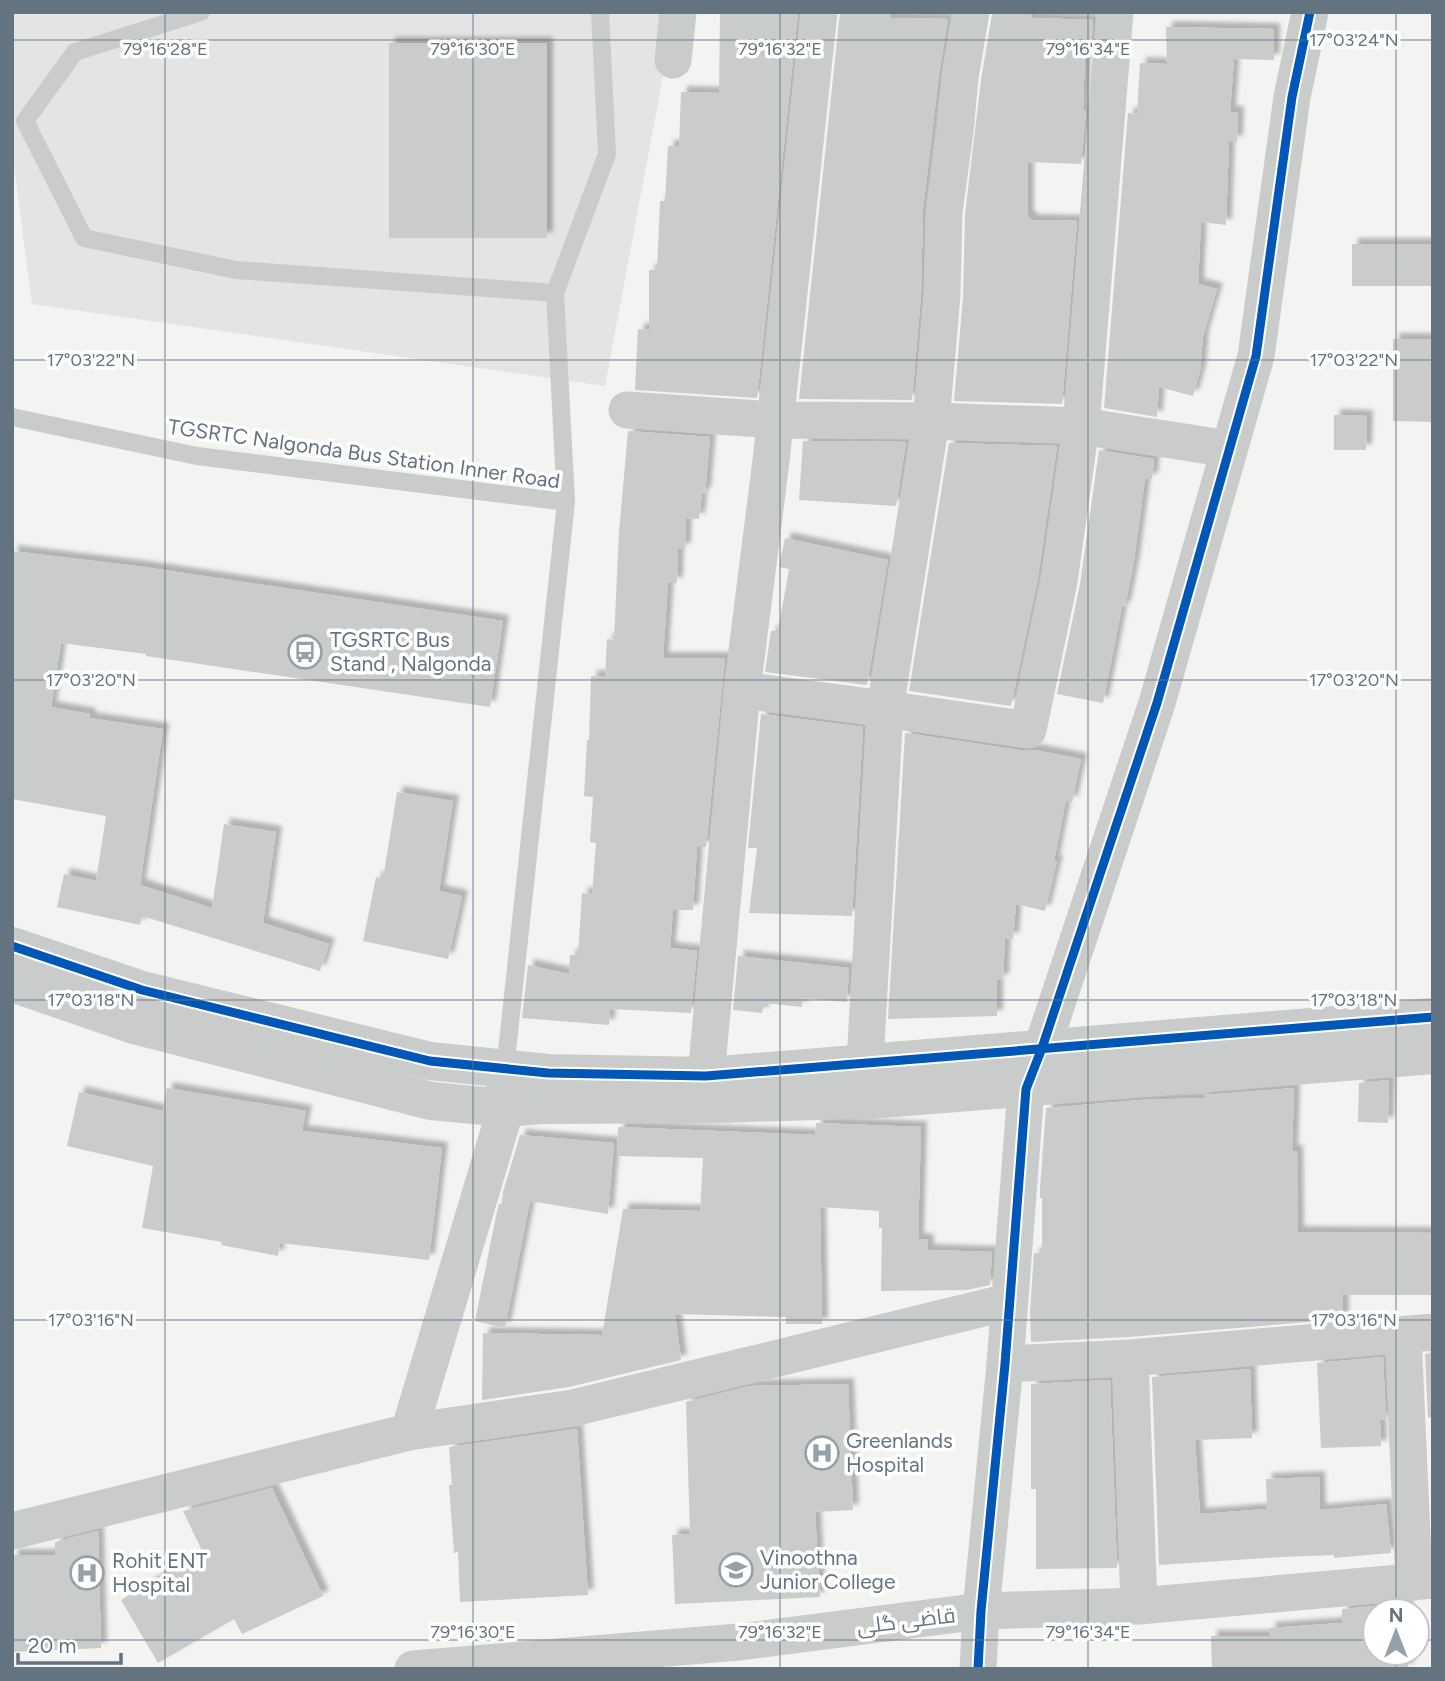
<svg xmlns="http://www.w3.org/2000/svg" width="1445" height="1681" font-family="Figtree,Cairo,sans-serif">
<defs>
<filter id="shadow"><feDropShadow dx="6" dy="-6" stdDeviation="2" flood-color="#0004"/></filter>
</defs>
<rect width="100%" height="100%" fill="#f3f3f1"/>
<!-- built -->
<path fill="#e3e4e3" d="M12 12H675L605 386 32 304 12 151Z"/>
<!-- building -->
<path fill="#cacccc" filter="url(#shadow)" d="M720 12H798L757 398 635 390 638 329 649 330V270H657L660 201H665L668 146H679L681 92 719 93Z
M840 12H891V18L948 19 939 74 923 209 921 294 912 400 799 399Z
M992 14 1032 15V18L1093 20 1091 50H1085L1083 110H1086L1081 164 1028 162V217H1031V220L1077 221 1062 404 954 401 963 297 965 214 981 80Z
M1166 27 1274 29V60L1234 59 1230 112H1238L1237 142 1229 141 1226 225 1201 222 1198 284 1217 289 1203 336 1200 371 1193 396 1159 387 1157 417 1104 408 1128 113 1137 114 1140 63 1167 64Z
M389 43H547V238H389Z
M1352 244H1433V286H1352Z
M1393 339H1433V422L1393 421Z
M1334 415 1367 416 1366 450H1334Z
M628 431 710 437 705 494 702 493 699 519 686 518 685 549H678L677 583H668L663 658H725L706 847H697L693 910H673L670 948 697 951 691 1013 610 1009 609 1025 522 1018 528 965 569 974 570 955H578L582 893 592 894 596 843 590 842 593 797 584 796 587 740H589L591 676 605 677 607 639 614 640 619 532Z
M803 441 906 442 896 506 799 500Z
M949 443 1057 446 1038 577 1011 706 909 691Z
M1099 450 1154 459 1152 479H1145L1134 561 1125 607H1122L1103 703 1057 694 1080 584Z
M785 538 888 560 867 685 765 672 771 631H778L789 569 779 567Z
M12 551 144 567 503 621 490 707 146 656V654L61 643 51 707 90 714 89 718 163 729 140 885 212 908 224 824 276 832 263 923 329 944 320 971 142 916 140 925 57 907 64 874 96 881 106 816 12 799Z
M761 714 863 727 852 916 749 913 757 848H748Z
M905 733 1025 751 1035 750 1081 759 1072 802 1066 800 1054 861H1057L1045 911 1016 904 1013 939 1005 938 1003 980H997V1016L888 1019Z
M397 792 453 801 439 891 462 896 448 959 363 941 376 877 383 879Z
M738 956 849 968 847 1002 803 998 802 1007 764 1003 762 1013 733 1010Z
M1389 1080 1388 1123 1358 1122 1359 1083Z
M167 1088 306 1111 302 1131 442 1148 429 1260 280 1243 278 1256 221 1245 222 1242 142 1228 153 1166 67 1146 79 1092 163 1111Z
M1294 1088 1292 1151H1297L1298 1232 1433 1233V1295H1343V1319L1129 1337 1031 1342 1030 1313 1034 1253 1042 1254V1198H1040V1188L1046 1108 1142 1100 1204 1098V1095Z
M816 1123 921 1127 918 1239 928 1240V1250L992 1252 990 1285 967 1290 881 1291 882 1228H879V1211L820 1207 822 1324H786V1317L675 1314 681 1360 569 1387 482 1400 483 1333 602 1335 623 1209 700 1211 703 1158 617 1156 618 1127 815 1135Z
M520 1135 614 1143 608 1214 530 1201 505 1328 475 1321 496 1216 499 1204H502L503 1192Z
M1433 1353V1417L1428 1418 1425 1354Z
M1383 1357 1386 1419 1380 1420 1381 1446 1321 1448 1317 1363Z
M1250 1369 1252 1438 1195 1440 1200 1514 1267 1509 1266 1479 1319 1477 1320 1510 1386 1504 1391 1553 1334 1558V1555L1282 1557 1159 1565 1152 1377Z
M1110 1380 1117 1568 1036 1569V1489H1031V1384Z
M848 1384 853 1510 815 1512 820 1597 675 1604 672 1535 690 1534 686 1402 750 1386Z
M577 1429 588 1595 460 1602 458 1552 454 1553 449 1485H452L449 1447Z
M272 1488 323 1596 242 1634 234 1619 158 1663 121 1600 203 1553 183 1511Z
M98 1531 101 1648 12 1652V1555H55V1542Z
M1401 1604H1407V1611H1375V1653H1408V1669H1212L1211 1636H1270L1269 1628 1342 1623V1609Z"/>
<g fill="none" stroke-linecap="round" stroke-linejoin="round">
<!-- service -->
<path stroke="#cacccc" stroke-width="18" d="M201 12 75 52 25 121 84 238 236 270 555 293
M12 417 197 456 566 502
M505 1070 566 502 555 293 607 154 600 12"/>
<!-- minor -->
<path stroke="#cacccc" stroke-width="37" d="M673 60 678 12
M627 410 776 420 931 421 1081 426 1229 449
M742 690 771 461 819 12
M865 1062 885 709 1028 730 1059 581 1081 426 1115 12
M706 1076 742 690 885 709 931 421 942 295 944 212 955 132 960 77 971 12
M505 1078 506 1108 409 1432 573 1408 1008 1302
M1403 1335 1414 1581
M1130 1358 1139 1606
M1005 1364 1130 1358 1433 1332
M12 1531 409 1432
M413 1669 739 1642 981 1611 1139 1606 1433 1580
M978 1669 981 1611 1005 1364 1026 1089 1042 1048 1157 703 1256 356 1292 97 1310 12"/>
<!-- tertiary -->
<path stroke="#cacccc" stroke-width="38" d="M12 946 142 990 430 1061 548 1073 706 1076 1433 1017
M12 983 134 1025 431 1101 506 1108 541 1105 717 1104 881 1099 1433 1055"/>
<defs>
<path id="cycleway" d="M12 946 142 990 430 1061 548 1073 706 1076 1433 1017
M978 1669 981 1611 1005 1364 1026 1089 1042 1048 1157 703 1256 356 1292 97 1310 12"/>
</defs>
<!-- cycleway casing -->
<use href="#cycleway" stroke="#fff" stroke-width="13"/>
<!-- cycleway -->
<use href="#cycleway" stroke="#0057b8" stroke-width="9"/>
</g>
<!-- ticks -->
<path fill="none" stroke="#637480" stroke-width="2" stroke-opacity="0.45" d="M165 12V1669M473 12V1669M780 12V1669M1088 12V1669M1396 12V1611M12 40H1433M12 360H1433M12 680H1433M12 1000H1433M12 1320H1433M12 1640H1375M1417 1640H1433M1396 1653V1669"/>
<!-- icons -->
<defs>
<symbol id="bus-ring" viewBox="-11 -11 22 22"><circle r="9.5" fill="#fff" stroke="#95a0a8" stroke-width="1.5"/><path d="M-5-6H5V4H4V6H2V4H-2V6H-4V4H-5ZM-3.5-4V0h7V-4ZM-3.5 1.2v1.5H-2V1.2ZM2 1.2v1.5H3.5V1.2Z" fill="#95a0a8"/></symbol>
<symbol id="hospital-ring" viewBox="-11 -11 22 22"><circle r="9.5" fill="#fff" stroke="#95a0a8" stroke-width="1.5"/><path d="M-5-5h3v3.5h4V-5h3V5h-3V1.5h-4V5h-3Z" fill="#95a0a8"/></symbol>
<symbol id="university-ring" viewBox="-11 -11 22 22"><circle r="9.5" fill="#fff" stroke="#95a0a8" stroke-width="1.5"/><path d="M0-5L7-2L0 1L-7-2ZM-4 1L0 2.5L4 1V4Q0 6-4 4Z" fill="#95a0a8"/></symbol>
</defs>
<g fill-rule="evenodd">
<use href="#bus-ring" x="286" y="633" width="38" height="38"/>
<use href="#hospital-ring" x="803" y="1434" width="38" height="38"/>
<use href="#university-ring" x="717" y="1551" width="38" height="38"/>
<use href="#hospital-ring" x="68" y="1554" width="38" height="38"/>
</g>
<g text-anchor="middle" stroke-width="7" stroke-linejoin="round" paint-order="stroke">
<!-- street labels -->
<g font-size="21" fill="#637480" stroke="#fff">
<text transform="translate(364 454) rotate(8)" y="7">TGSRTC Nalgonda Bus Station Inner Road</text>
<text transform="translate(906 1621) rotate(-7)" y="7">قاضی گلی</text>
</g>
<!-- poi labels -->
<g font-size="21" fill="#637480" stroke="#fff" text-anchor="start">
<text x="330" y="647">TGSRTC Bus<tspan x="330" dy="24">Stand , Nalgonda</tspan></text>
<text x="846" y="1448">Greenlands<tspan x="846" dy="24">Hospital</tspan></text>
<text x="760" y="1565">Vinoothna<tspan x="760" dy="24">Junior College</tspan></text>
<text x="112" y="1568">Rohit ENT<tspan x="112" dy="24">Hospital</tspan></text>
</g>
</g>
<g font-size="18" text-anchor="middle" fill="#637480" stroke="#fff" stroke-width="7" stroke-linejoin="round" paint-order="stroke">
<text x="1354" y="46">17°03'24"N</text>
<text x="165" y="55">79°16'28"E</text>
<text x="473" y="55">79°16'30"E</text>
<text x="780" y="55">79°16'32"E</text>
<text x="1088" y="55">79°16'34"E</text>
<text x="91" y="366">17°03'22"N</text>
<text x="1354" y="366">17°03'22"N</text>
<text x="91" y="686">17°03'20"N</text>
<text x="1354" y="686">17°03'20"N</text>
<text x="91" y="1006">17°03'18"N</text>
<text x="1354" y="1006">17°03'18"N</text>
<text x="91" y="1326">17°03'16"N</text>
<text x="1354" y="1326">17°03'16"N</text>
<text x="473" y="1638">79°16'30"E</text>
<text x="780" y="1638">79°16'32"E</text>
<text x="1088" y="1638">79°16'34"E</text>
</g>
<!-- border -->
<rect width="1445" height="1681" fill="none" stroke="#637480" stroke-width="28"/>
<!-- north arrow -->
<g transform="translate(1396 1632)"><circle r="33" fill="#ffffff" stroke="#c1c7cc" stroke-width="2"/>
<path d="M0-5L12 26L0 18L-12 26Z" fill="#95a0a8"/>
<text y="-10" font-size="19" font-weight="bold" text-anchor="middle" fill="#637480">N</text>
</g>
<!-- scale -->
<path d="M18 1653v10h103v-10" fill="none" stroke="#637480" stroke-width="3.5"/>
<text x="28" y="1653" font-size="21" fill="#637480" stroke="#ffffff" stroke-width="5" paint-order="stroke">20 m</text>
</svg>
